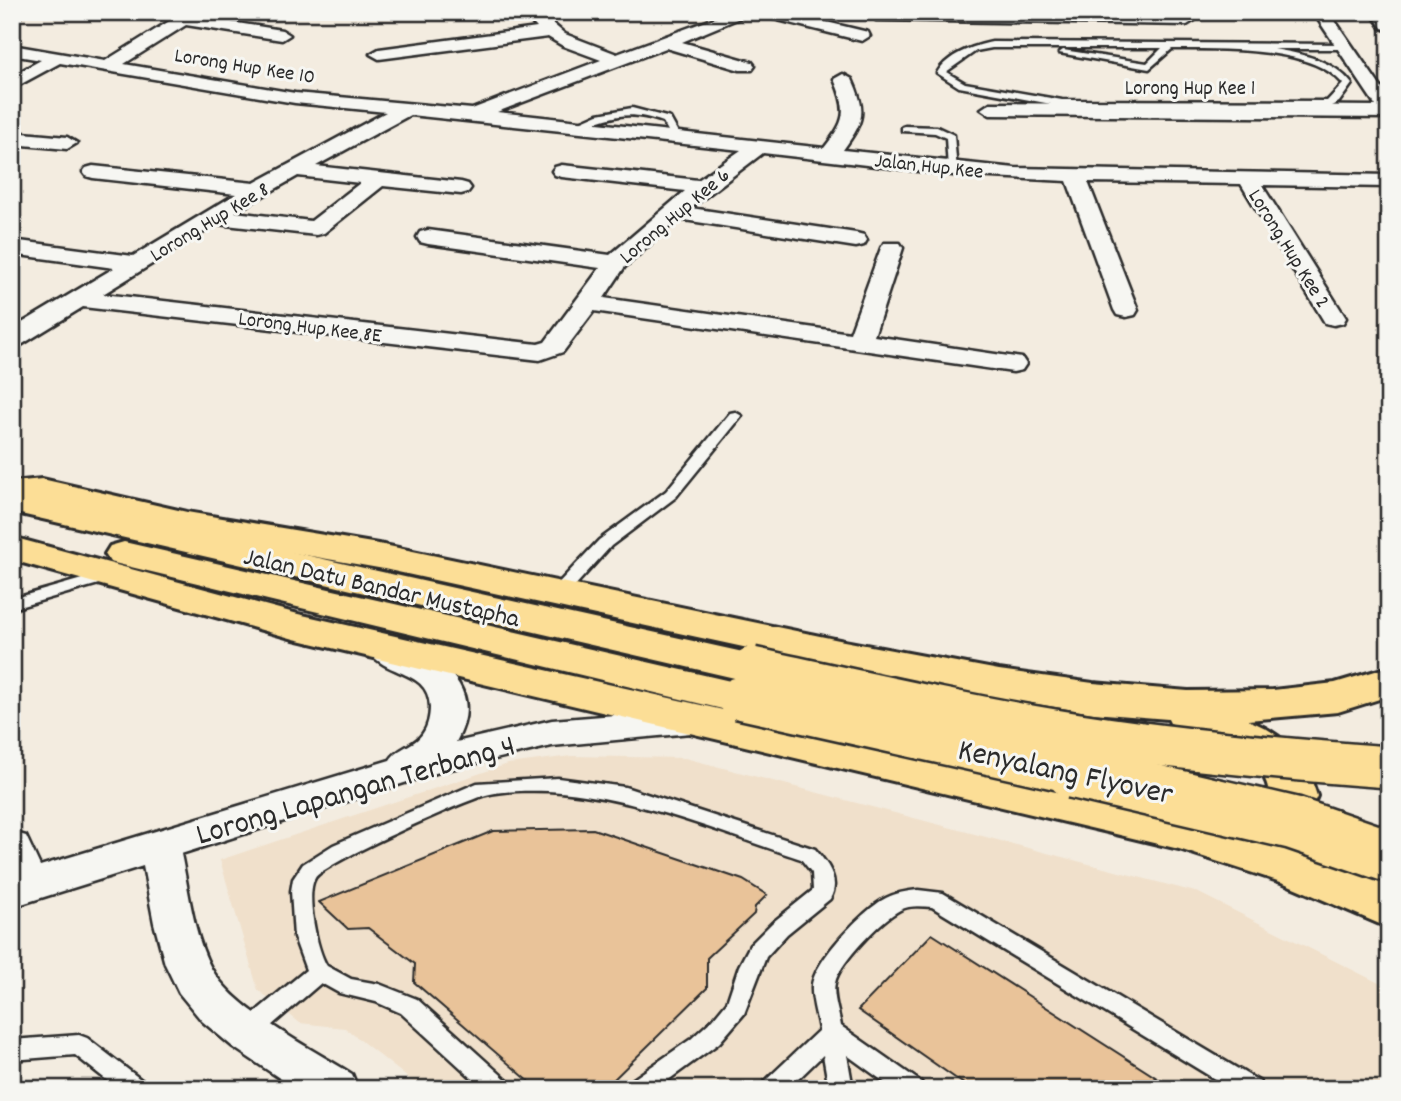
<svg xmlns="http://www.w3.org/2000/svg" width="1401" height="1101" font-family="Dekko,sans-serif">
<rect width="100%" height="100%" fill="#f3ece0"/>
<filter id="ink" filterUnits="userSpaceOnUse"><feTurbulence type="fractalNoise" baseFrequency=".0143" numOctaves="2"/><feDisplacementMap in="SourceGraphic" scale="14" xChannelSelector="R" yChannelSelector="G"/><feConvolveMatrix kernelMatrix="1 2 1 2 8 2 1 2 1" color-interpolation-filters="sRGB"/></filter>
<g filter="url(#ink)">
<!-- built -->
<path fill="#f0e0cb" d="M571 756 685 758 1199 893 1389 988V1089H422L345 1028 300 1023 258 990 220 860 508 764Z"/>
<!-- building -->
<path fill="#e9c399" stroke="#2b2b2b" stroke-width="2" d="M593 829 743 880 767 895 755 907 754 914 707 958V988L604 1089H538L414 982 415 964 368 928 348 929 319 902 493 831Z
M932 934 1174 1089H971L858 1010Z"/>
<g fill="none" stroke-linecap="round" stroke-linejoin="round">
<defs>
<path id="lane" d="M992 42 1345 44 1349 47 1348 49H1274C1302 54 1334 60 1352 84L1339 102 1329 107 1062 106 959 87 937 73C947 55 973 46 992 42ZM992 48H1162L1147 63 1063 50 1059 53 1149 69 1172 49C1218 49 1312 46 1343 84L1327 101 1062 100 965 83 946 72 976 51Z
M632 108 670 118 680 136 672 138 663 122C626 109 613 117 578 128L573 125 598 114Z
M905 126 937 127 954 135 957 171 948 169 946 138 935 133 902 131V127Z
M735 412 742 416 676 497 611 546 563 599H551L549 595 551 591 599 540 666 491 730 413Z
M110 571 118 576 116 579 12 609V599Z
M558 778 625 787 815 849C827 863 841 880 830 899L787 934 766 957 744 1014 719 1043 656 1089H625L629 1082 691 1039 713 1019 727 1002 739 966 750 945 772 923 813 890 812 873 801 859C722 833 644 800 561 792 541 790 505 790 486 795 465 800 323 864 315 878 305 895 317 950 327 966L351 979 379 984 417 999 509 1082 513 1089H484L401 1013 376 1002 339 993 321 983 257 1038 249 1041 241 1038 238 1031 241 1024 306 970 294 937 291 891 293 879 303 864 333 845 477 783Z
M918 890 943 893 1260 1082 1264 1089H1231L932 907C921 906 909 905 900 910 881 920 839 963 835 983 832 995 839 1013 841 1026L921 1082 925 1089H894L847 1055 853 1089H829L823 1055 788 1089H760L764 1082 819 1030C817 1016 811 999 812 986 814 961 864 909 886 898 896 893 907 891 918 890Z
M79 1035 87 1038 144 1082 148 1089H118L75 1055 12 1060V1040Z"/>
<path id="street" d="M12 12H28L12 20Z
M184 12H204L199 17 282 30 290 35 282 40 186 25 124 64 295 93 472 109 601 60 563 46 548 37 379 59 370 54 379 49 537 28 522 12H539L565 34 617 54 731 12H754L682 42 752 62 755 66 752 70H740L666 48 497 112 824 148C846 120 848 112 834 79L843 74 852 79C867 112 864 121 843 150L1015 168 1389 175V187L1262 185 1346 318 1343 323 1334 325 1325 323 1322 318 1241 184 1088 182 1138 310 1135 315 1126 317 1117 315 1114 310 1067 181 953 175 763 153 691 208 856 233 864 235 867 240 864 245 856 247 678 219 624 268 604 298 850 333 881 248 884 243H900L903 248 874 336 1022 358 1026 364 1022 370 1013 372 594 311 563 352 540 360 83 307 21 345 12 348V329L114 268 12 254V240L133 256 236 194 93 178 86 176 83 172 86 168 93 166 254 183 386 112 295 103 60 63 12 89V76L41 60 12 55V45L105 61ZM410 115 741 150 698 180 562 165 555 167 552 171 555 175 562 177 685 191 610 255 428 230 420 232 417 237 420 242 428 244 600 268 545 342 538 344 103 294 217 224 316 235 324 233 383 186 461 194 468 192 471 188 468 184 461 182 316 166ZM298 176 360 183 311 221 235 212Z
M756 12H785L868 32 870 36 862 41 758 15Z
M882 12 1187 15 1195 20 1187 25 876 20 874 17Z
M1313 12H1329L1389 99V118L990 115 981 109 990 103 1376 106Z
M12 132 67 137 77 143 67 149 12 144Z
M387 641C436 654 488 685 456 742L552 720 691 709 704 712 709 721 704 730 691 733 552 746 442 771 181 854C189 891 193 934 211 968 234 1010 311 1048 352 1074L358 1089H296L233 1047 202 1021 179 993 165 964 154 923 143 866 12 907V832L26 836 40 866 390 760C398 747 415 746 423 733 428 726 430 716 430 707 429 669 386 677 370 652L375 644Z"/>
<path id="secondary" d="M1371 12H1389V30L1382 28Z"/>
<path id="primary" d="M42 479 187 512 384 545 844 641 999 670 1093 683 1188 691 1273 690 1335 683 1389 667V696L1338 712 1248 720C1286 735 1305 757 1317 796L1296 843 1286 846 1320 857 1389 886V928L1284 883 1179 849 294 639 12 560V537L298 614 1183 814 1241 832 1248 819 1261 815C1264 809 1269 801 1269 795 1268 754 1201 735 1170 723L1168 719 1093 713 999 698 844 669 384 569 187 534 42 501 12 504V482Z"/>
<path id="highway" d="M12 490 752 654 767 658 773 668 767 678 752 682 12 512Z
M124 542 739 683 754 688 761 698 754 708 739 713 110 562 105 554 110 546Z"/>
</defs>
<!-- lane casing -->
<use href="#lane" stroke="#2b2b2b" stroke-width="5"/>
<!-- street casing -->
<use href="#street" stroke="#2b2b2b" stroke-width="5"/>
<!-- secondary casing -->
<use href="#secondary" stroke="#2b2b2b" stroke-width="6"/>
<!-- primary casing -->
<use href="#primary" stroke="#2b2b2b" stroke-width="6"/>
<!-- highway casing -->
<use href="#highway" stroke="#2b2b2b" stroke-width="6"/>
<!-- lane -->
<use href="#lane" fill="#f6f6f2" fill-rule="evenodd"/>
<!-- street -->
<use href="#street" fill="#f6f6f2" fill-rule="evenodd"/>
<!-- secondary -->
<use href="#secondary" fill="#f6f6f2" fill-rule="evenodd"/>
<!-- primary -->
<use href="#primary" fill="#fcde96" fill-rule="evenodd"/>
<!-- highway -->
<use href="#highway" fill="#fcde96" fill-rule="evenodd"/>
<defs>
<path id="highway-bridge-far1" d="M752 668C854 690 957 714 1060 731 1169 749 1279 759 1389 767
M739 698 1081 774"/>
<path id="highway-bridge" d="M1073 772 1293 823 1389 856"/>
</defs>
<!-- highway-bridge-far1 casing -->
<use href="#highway-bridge-far1" stroke="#2b2b2b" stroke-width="46" stroke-linecap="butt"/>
<!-- highway-bridge casing -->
<use href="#highway-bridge" stroke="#2b2b2b" stroke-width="57" stroke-linecap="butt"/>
<!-- highway-bridge-far1 -->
<use href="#highway-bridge-far1" stroke="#fcde96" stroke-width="41"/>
<!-- highway-bridge -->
<use href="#highway-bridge" stroke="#fcde96" stroke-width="52"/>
</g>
</g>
<g text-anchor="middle" stroke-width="6" stroke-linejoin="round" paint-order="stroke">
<!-- far-street labels -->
<g font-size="21" fill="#2b2b2b" stroke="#f6f6f2">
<text transform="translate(245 65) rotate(9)" y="7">Lorong Hup Kee 10</text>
<text x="1190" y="94">Lorong Hup Kee 1</text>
<text transform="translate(929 165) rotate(6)" y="7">Jalan Hup Kee</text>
<text transform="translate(674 215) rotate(-40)" y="7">Lorong Hup Kee 6</text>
<text transform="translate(209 221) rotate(-31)" y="7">Lorong Hup Kee 8</text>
<text transform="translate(1290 248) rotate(58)" y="7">Lorong Hup Kee 2</text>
<text transform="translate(310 326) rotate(7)" y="7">Lorong Hup Kee 8E</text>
</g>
<!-- street labels -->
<g font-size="26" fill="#2b2b2b" stroke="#f6f6f2">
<text transform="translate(382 586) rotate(13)" y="9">Jalan Datu Bandar Mustapha</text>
</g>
<!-- near-street labels -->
<g font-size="32" fill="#2b2b2b" stroke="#f6f6f2">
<text transform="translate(1066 770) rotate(12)" y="11">Kenyalang Flyover</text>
<text transform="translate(355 788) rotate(-16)" y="11">Lorong Lapangan Terbang 4</text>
</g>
</g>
<!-- margin -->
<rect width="1401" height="1101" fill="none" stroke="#f6f6f2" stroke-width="42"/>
<rect x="21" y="21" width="1359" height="1059" fill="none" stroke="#2b2b2b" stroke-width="2.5" filter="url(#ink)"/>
</svg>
